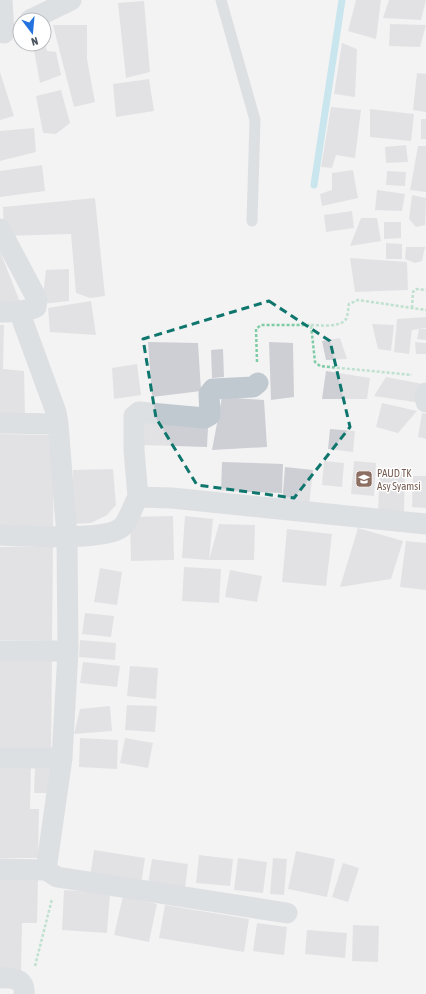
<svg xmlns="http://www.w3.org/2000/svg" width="426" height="994" font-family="'Asap Condensed',sans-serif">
<rect width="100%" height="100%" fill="#f4f3f3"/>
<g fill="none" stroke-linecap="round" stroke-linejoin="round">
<!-- stream -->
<path stroke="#94d6e9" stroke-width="7" d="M314 185 342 0"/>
</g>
<!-- building -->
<path fill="#cdcfd4" d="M356 0H381L376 39 348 31Z
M389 0H426L421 20 383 18Z
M144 1 150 72 126 78 118 3Z
M390 24 426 25 420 47 389 46Z
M53 25H87V59L95 102 74 107Z
M342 43 357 49 355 97 334 94Z
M45 44 47 51 56 52 61 75 40 83 33 45Z
M0 72 14 116 0 120Z
M417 73 426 74V112L413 110Z
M149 79 154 111 116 117 113 84Z
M61 90 70 123 56 134 43 133 36 96Z
M331 107 361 110 355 158 336 155 332 168 321 167Z
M370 109 414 114 411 141 370 137Z
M421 119H426V139H421Z
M34 128 36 152 0 161V131Z
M406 145 408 162 386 163 385 147Z
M418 146H426V192L410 190Z
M42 165 45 191 0 197V171Z
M353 170 358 198 322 206 320 194 332 190V173Z
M387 171 406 172 405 186 386 185Z
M377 190 405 194 402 211 375 210Z
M412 195 426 198 425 225 416 227 409 219Z
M95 198 105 296 90 298 76 293 71 234 4 236 3 207Z
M352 211 354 228 326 232 324 215Z
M361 218H377L381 241 350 246Z
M384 222H401V238L384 239Z
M386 243 402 244V259H386Z
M406 247H425L422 261 415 263 405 259Z
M0 251 20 302 0 304Z
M350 258 407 262 408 290 355 292Z
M69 269V301L42 304 46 270Z
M91 301 96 335 50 332 48 308Z
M426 317V328L412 330 409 354 394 352 397 319Z
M372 324 394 325 391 351 378 349Z
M0 325H4L3 369 24 371 25 417 0 418Z
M419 329H426V340L417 339Z
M340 338 347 359 326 360 322 341Z
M148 342 198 343 201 391 152 397Z
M269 342 293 343 294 397 271 400Z
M415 342 426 343V354H416Z
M223 349 224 377 212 378 211 350Z
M137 364 141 395 114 399 112 368Z
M326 371 370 378 367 399H322Z
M386 377 423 384 421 403 374 396Z
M222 397 264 400 267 447 212 450Z
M382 403 417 411 398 433 376 427Z
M422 413 426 414V439L418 437Z
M142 421 208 428 207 447 142 445Z
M330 429 355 431 353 452 328 449Z
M0 434 54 435 53 528H0Z
M324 461 344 463 342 487 322 485Z
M354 461 376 463 374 496 351 494Z
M222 462 283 464 282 493 221 491Z
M285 467 313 470 309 506 282 504Z
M113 469 116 505 107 515 91 523 72 524 73 470Z
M380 471 405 472 404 513 378 512Z
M413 476H426V508L412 507Z
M173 516 174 560 131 561 130 517Z
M185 516 213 519 209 560 182 558Z
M219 524 255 525 254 560H209Z
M358 528 403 541 391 579 340 587Z
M287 529 332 534 326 586 282 582Z
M406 541 426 543V590L400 587Z
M0 547H53L52 641 0 640Z
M184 567 221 569 219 603 182 601Z
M100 568 122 572 117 605 94 602Z
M230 570 262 576 257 602 225 597Z
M85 613 114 616 111 637 82 634Z
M80 640 116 643 115 660 79 657Z
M0 659H52L51 752H0Z
M83 662 120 666 117 687 80 683Z
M130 666 158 668 156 699 127 696Z
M127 705 157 706 155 732 125 730Z
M110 706 112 731 74 734 80 709Z
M80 738 118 740 117 769 79 767Z
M125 738 153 743 148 768 120 763Z
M0 765H31L30 809H39L38 858H0Z
M35 768H52V793H34Z
M94 850 145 858 141 884 90 877Z
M296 851 335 859 327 897 288 889Z
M199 855 233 859 230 886 196 883Z
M238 858 267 862 263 893 234 890Z
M273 858 287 859 284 895 270 894Z
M152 859 188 864 185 889 148 884Z
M343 863 359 868 348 902 332 897Z
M0 879H38L37 923H22L21 972H0Z
M64 890 110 893 107 933 62 930Z
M123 896 157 904 149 942 114 935Z
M165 905 249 919 244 952 159 938Z
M257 923 287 927 284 955 253 951Z
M353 925 379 926 378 962 352 961Z
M307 930 347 933 345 958 305 954Z"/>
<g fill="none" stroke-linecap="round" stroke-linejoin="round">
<!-- path -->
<path stroke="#7dcca6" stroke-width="2.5" stroke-dasharray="3 2" stroke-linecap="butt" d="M412 308 413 292 416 289 426 290
M311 325C320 325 340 328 346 319 348 316 348 308 349 304L358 300 426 310
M257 362 256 329 261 325H311L315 362 320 366 412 375
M35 966 52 899"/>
<!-- lane -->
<path stroke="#c1c9d0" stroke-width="11" d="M221 0 255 120 252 221"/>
<!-- street -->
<path stroke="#c1c9d0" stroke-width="21" d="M2 0 4 33
M30 20 71 0
M0 229 37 299 36 307C26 312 12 312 0 312
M19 311 56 412 58 424 67 537 68 651 62 758 46 870
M426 393 425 396 426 402
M0 423 58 424
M138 497 134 450V416L139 412 205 418 210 415 209 394 213 389 253 387 258 383
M0 535C22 536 108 541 122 527 127 523 134 504 138 497L172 498 426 524
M0 651H68
M0 758H62
M0 869 46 870 57 877 287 913
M0 978C12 977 26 979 24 994"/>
</g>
<!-- marked area -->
<path d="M0 0H426V994H0ZM269 301 330 341 350 427 294 498 197 485 156 418 143 339Z" fill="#f4f3f3" fill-opacity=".55" fill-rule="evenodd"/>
<path fill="none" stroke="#0f766e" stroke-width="3" stroke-dasharray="8 5" stroke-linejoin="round" d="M269 301 330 341 350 427 294 498 197 485 156 418 143 339Z"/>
<!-- icons -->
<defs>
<symbol id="school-square" viewBox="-11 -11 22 22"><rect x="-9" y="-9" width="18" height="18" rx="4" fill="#8d6e63" stroke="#fff"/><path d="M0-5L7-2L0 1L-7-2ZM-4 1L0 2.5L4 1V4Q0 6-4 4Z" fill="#fff"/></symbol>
</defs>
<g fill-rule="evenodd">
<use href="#school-square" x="354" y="469" width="20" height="20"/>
</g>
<g text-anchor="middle" stroke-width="3" stroke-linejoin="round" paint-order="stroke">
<!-- education labels -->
<g font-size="11" fill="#785e54" stroke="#fff" text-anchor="start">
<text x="377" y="477">PAUD TK<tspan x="377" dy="13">Asy Syamsi</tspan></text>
</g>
</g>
<!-- north arrow -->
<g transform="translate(32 32) rotate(164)"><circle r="19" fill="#ffffff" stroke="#b7bbbf"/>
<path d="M0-3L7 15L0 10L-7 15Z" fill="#2372de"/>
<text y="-6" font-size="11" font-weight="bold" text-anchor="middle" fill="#4b555f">N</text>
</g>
</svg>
